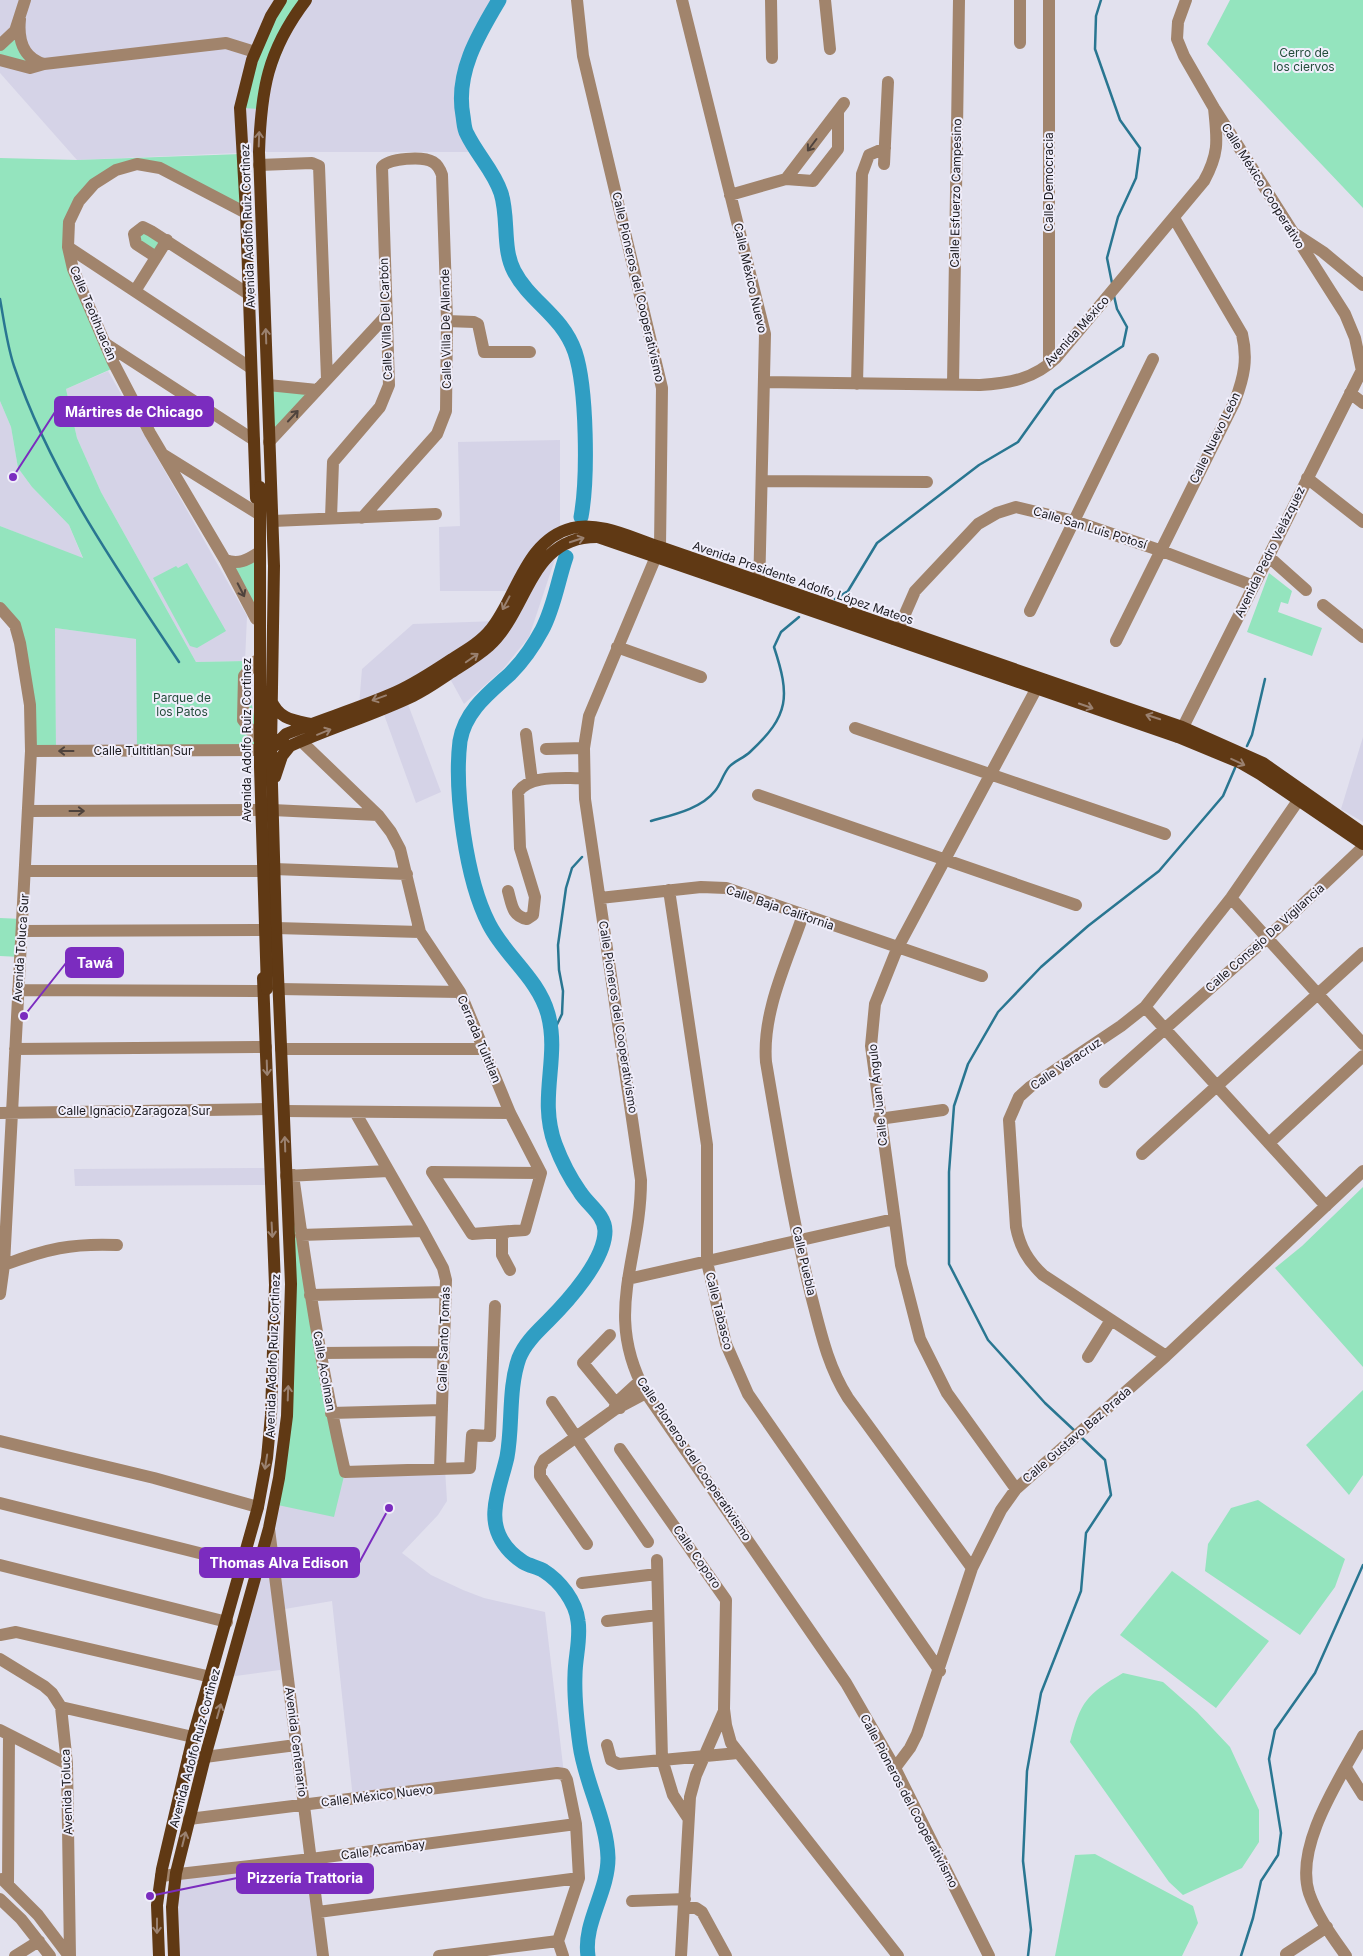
<svg xmlns="http://www.w3.org/2000/svg" width="1363" height="1956" font-family="Inter,sans-serif">
<rect width="100%" height="100%" fill="#e2e1ee"/>
<!-- built -->
<path fill="#d5d3e7" d="M0 0H499L481 30 469 55 462 78 461 106 466 133 479 152H259L77 160 0 73Z
M108 371 247 616 245 661 196 662 101 492 77 438 66 389Z
M0 401 11 427 18 468 32 487 69 525 83 559 0 526Z
M560 440V534L550 540 513 591H440L439 527 460 526 458 442Z
M558 550 529 637 503 669 464 704 448 675Z
M497 621 463 652 359 706 362 669 413 624Z
M55 628 137 639V751H56Z
M406 699 441 792 416 803 382 709Z
M1363 737V822L1341 809Z
M270 1168V1185L75 1186 74 1169Z
M445 1469 447 1501 438 1515 402 1553 431 1575 463 1590 484 1598 545 1612 564 1774 353 1799 332 1601 279 1610 287 1669 228 1677 273 1504 345 1472Z
M311 1859 323 1956H174L176 1873Z"/>
<!-- green -->
<path fill="#94e4be" d="M281 0H306L298 10 260 109 240 108Z
M1230 0H1363V208L1207 44Z
M19 33 37 62 0 60V45Z
M241 154 246 213 160 168 115 170 79 201 68 247 116 367 66 389 77 438 101 492 196 662 245 661 255 724V750L137 751 136 639 55 628 56 751H31L20 643 0 608V526L83 558 69 525 32 487 18 468 11 427 0 401V158L77 160Z
M138 229 167 240 156 257 134 234Z
M268 385 317 390 269 442Z
M258 553 256 619 233 563Z
M187 563 226 631 197 648 190 646 153 578 176 566 178 568Z
M1269 573 1292 591 1288 604 1281 602 1278 612 1322 628 1312 656 1247 632Z
M0 918 23 919 20 957 0 956Z
M286 1176 345 1472 334 1517 273 1504 286 1429Z
M1363 1187V1367L1275 1268 1302 1246Z
M1363 1390V1475L1349 1495 1306 1445Z
M1258 1500 1345 1559 1335 1587 1300 1635 1205 1571 1208 1544 1231 1508Z
M1172 1571 1269 1641 1216 1708 1120 1635Z
M1123 1673 1163 1682 1197 1712 1230 1747 1259 1810V1842L1242 1868 1183 1895 1169 1882 1070 1742C1081 1701 1086 1695 1123 1673Z
M1095 1854 1193 1906 1198 1923 1182 1956H1055L1075 1855Z"/>
<g fill="none" stroke-linecap="round" stroke-linejoin="round">
<!-- stream -->
<path stroke="#297691" stroke-width="2.5" d="M1101 0 1096 16 1095 49 1120 120 1140 148 1136 178 1118 217 1107 258 1112 283
M0 299C4 321 7 345 14 366 50 473 117 569 179 662
M835 599 848 591 877 543 979 465 1018 442 1055 390 1123 346 1127 327 1117 309 1114 296
M1247 746 1252 735 1265 679
M651 821C672 815 701 809 715 791 721 784 723 774 729 767 734 761 744 758 750 752 790 715 790 696 774 647L781 632 799 617
M552 1035 562 1014 563 991 559 970 558 945 566 888 572 868 582 857
M1076 1432 1045 1403 988 1340 949 1264V1172L954 1106 968 1064 998 1012 1041 967 1088 926 1159 871 1223 796 1235 768
M1028 1956 1031 1930 1023 1861 1027 1771 1041 1693 1081 1591 1086 1533 1111 1495 1105 1460 1081 1437
M1241 1956 1253 1918 1261 1881 1278 1855 1281 1833 1269 1759 1275 1730 1315 1673 1363 1565"/>
<!-- river -->
<path stroke="#309ec3" stroke-width="15" d="M499 0C478 35 455 73 463 116 464 122 464 129 467 134 477 155 494 171 501 193 509 218 502 248 514 271 530 302 562 315 575 352 587 388 588 479 581 517
M566 557C558 580 554 608 542 630 534 645 521 663 510 674 489 693 465 711 460 741 454 790 466 880 489 924 505 956 538 978 548 1014 560 1059 538 1097 555 1144 561 1160 570 1178 580 1192 588 1205 605 1215 605 1231 605 1260 568 1301 548 1321 537 1332 525 1343 519 1358 508 1389 513 1425 507 1457 503 1475 496 1492 495 1510 493 1532 505 1550 523 1562 529 1566 538 1567 544 1571 560 1581 576 1602 578 1621 581 1638 575 1658 575 1675 574 1698 577 1723 580 1745 585 1783 607 1820 608 1858 608 1892 583 1923 588 1956"/>
<!-- minor -->
<path stroke="#a1846c" stroke-width="12" d="M577 0 583 56 662 388 660 547 589 716 584 748 585 799 641 1180C641 1262 602 1313 646 1393L846 1683 895 1768 989 1956
M682 0 765 334 759 592
M771 0 772 58
M825 0 830 49
M1049 0V364
M1186 0 1178 22 1177 39 1184 56 1214 108 1345 314 1355 338 1362 371
M20 19C18 38 22 58 44 64
M1020 43V0
M0 45 15 31 25 0
M0 60 30 68 44 64 226 43 255 52
M884 164 888 82
M259 165 312 163 319 166 327 379
M786 179 844 103
M730 195 786 179 813 181 838 149V111
M246 213 160 168 137 164 116 170 94 184 79 201 69 222 68 247 73 269 112 360 150 433 225 560 256 619
M1297 235 1323 252 1363 285
M68 247 251 368
M156 257 136 244 134 234 143 227 151 231 250 295
M135 291 167 240
M447 321 474 322 478 324 484 352H530
M106 344 254 440
M764 382 980 385C1010 383 1034 379 1056 358L1204 181C1220 152 1217 139 1214 108
M857 384 862 174 869 155 885 148
M268 385 317 390
M953 385 959 0
M1350 393 1363 403
M269 442 385 317
M164 455 257 513
M1307 478 1363 522
M763 481 927 482
M331 518 333 462 380 407 389 385 382 167C389 158 423 156 433 162 438 165 440 169 442 175L447 321 446 411 437 434 362 518
M273 521 436 514
M1269 557 1306 590
M225 560C239 565 247 560 258 553
M1323 605 1363 637
M0 608 15 625 20 643 30 705 31 751 4 1265 0 1294
M1030 611 1153 359
M894 639 915 591 978 524 997 513 1016 507 1074 521 1159 550 1254 586
M1116 641 1235 401C1244 377 1248 359 1242 334L1174 218
M617 647 701 677
M855 728 1165 834
M526 734 532 781
M255 736 243 720 244 676 256 661
M1178 737 1363 368
M301 741 378 815 391 832 400 849 420 932 460 992 510 1113 541 1173 525 1230 472 1234 432 1172
M546 749 584 748
M31 751 255 750
M758 795 1076 905
M272 810 378 815
M28 811 256 810
M274 869 407 874
M25 871H259
M669 890 707 1145V1262L726 1344 748 1394 940 1671
M508 891C512 905 512 916 527 919L533 915 535 897 520 848 518 792C530 774 564 779 584 778
M600 898 701 887 726 888 982 976
M1231 898 1363 1044
M803 915C787 962 762 1012 766 1062 779 1139 792 1216 810 1291 820 1329 827 1365 848 1398L972 1568
M276 928 420 932
M22 931 261 930
M279 989 460 992
M18 990 263 991
M1145 1007 1326 1206
M15 1049 266 1047
M281 1049H483
M1105 1082 1267 938 1363 847
M284 1111 510 1113
M355 1112 423 1231 443 1268 446 1280 440 1469
M0 1113 268 1109
M879 1119 943 1110
M1270 1142 1363 1056
M1142 1154 1363 953
M432 1172 541 1173
M293 1175C307 1275 322 1374 345 1472L470 1468 472 1435 490 1436 495 1306
M286 1176 388 1171
M505 1233 502 1236V1255L510 1270
M301 1235 423 1231
M4 1265C46 1249 72 1243 117 1245
M628 1279 894 1219
M310 1295 446 1292
M610 1335 583 1363 620 1408
M321 1353 443 1352
M1166 1356 1043 1275C1028 1261 1020 1247 1016 1227L1009 1120 1019 1097 1030 1087 1121 1026 1145 1007 1231 898 1304 792
M1088 1357 1111 1320
M552 1402 648 1542
M614 1410 616 1403 640 1381
M331 1413 442 1410
M0 1441 154 1478 258 1507
M620 1449 726 1600 724 1709 726 1725 731 1743 898 1956
M1016 1489 947 1393 920 1339 901 1265 871 1046 875 1004 897 949 1041 680
M0 1503 243 1564 259 1565
M269 1529 323 1956
M587 1544 540 1476V1468L544 1460 614 1410 646 1393
M657 1560 662 1759 673 1795 688 1818
M0 1565 227 1622
M582 1583 657 1574
M607 1621 658 1615
M0 1635 16 1632 211 1677
M0 1659 44 1686 52 1693 61 1707 67 1764 70 1956
M61 1707 193 1737
M0 1730 67 1764
M607 1745 611 1760 619 1764 738 1753
M188 1758 205 1757 296 1745
M895 1768 910 1748 917 1734 972 1568 1001 1510 1016 1489 1166 1356 1363 1171
M1346 1768 1363 1795
M189 1819 557 1773 564 1774 567 1780 576 1824 579 1878 558 1941 563 1956
M161 1876 311 1859 576 1824
M2 1879 38 1915 69 1956
M8 1884 9 1735
M0 1899 21 1919 50 1956
M632 1901 685 1899
M684 1908H696L702 1912 726 1956
M318 1912 579 1878
M1286 1954 1327 1927
M15 1956 39 1941
M439 1956 558 1941
M681 1956 690 1797 696 1775 724 1711
M1346 1956C1332 1936 1317 1916 1309 1893 1294 1845 1341 1777 1363 1736"/>
<!-- major -->
<path stroke="#603914" stroke-width="12" d="M256 498 246 213 240 108 252 60 271 16 281 0
M271 700C279 719 292 720 311 724
M266 734 279 744 290 746C330 728 373 715 413 696 428 689 441 679 455 670 466 663 479 655 489 646 529 610 529 536 598 537L1178 737 1241 763 1260 774 1363 844
M273 747 286 734C322 719 360 708 396 692 416 683 434 671 452 659 465 651 481 642 491 629 517 597 525 540 572 528 600 521 634 539 660 547L1182 727 1263 763 1363 833
M275 777 282 756 290 746
M159 1956 157 1905 162 1869 193 1737 258 1507 267 1458 271 1415 275 1285 263 978
M174 1956 172 1907 176 1873 205 1757 269 1528 279 1478 287 1416 291 1284 276 928 271 749 274 566 259 152C261 91 267 51 306 0"/>
<!-- major-bridge -->
<path stroke="#603914" stroke-width="12" d="M260 487V767L267 989"/>
</g>
<!-- one-way arrows -->
<defs><path id="oneway-shaft" d="M-6 0H5M1.5-3L5.5 0L1.5 3" fill="none" stroke-width="1.6" stroke-linecap="round" stroke-linejoin="round" transform="scale(1.25)"/></defs>
<g stroke="#9a8170">
<use href="#oneway-shaft" transform="translate(259 139) rotate(-88)"/>
<use href="#oneway-shaft" transform="translate(266 336) rotate(-92)"/>
<use href="#oneway-shaft" transform="translate(577 540) rotate(-18)"/>
<use href="#oneway-shaft" transform="translate(506 603) rotate(118)"/>
<use href="#oneway-shaft" transform="translate(472 658) rotate(-35)"/>
<use href="#oneway-shaft" transform="translate(379 698) rotate(160)"/>
<use href="#oneway-shaft" transform="translate(1086 706) rotate(19)"/>
<use href="#oneway-shaft" transform="translate(1153 717) rotate(-162)"/>
<use href="#oneway-shaft" transform="translate(324 732) rotate(-22)"/>
<use href="#oneway-shaft" transform="translate(1238 762) rotate(25)"/>
<use href="#oneway-shaft" transform="translate(267 1068) rotate(88)"/>
<use href="#oneway-shaft" transform="translate(285 1144) rotate(-92)"/>
<use href="#oneway-shaft" transform="translate(272 1230) rotate(87)"/>
<use href="#oneway-shaft" transform="translate(288 1393) rotate(-88)"/>
<use href="#oneway-shaft" transform="translate(266 1462) rotate(99)"/>
<use href="#oneway-shaft" transform="translate(219 1711) rotate(-74)"/>
<use href="#oneway-shaft" transform="translate(184 1839) rotate(-76)"/>
<use href="#oneway-shaft" transform="translate(157 1926) rotate(90)"/>
</g>
<g stroke="#4f433d">
<use href="#oneway-shaft" transform="translate(812 145) rotate(127)"/>
<use href="#oneway-shaft" transform="translate(293 416) rotate(-47)"/>
<use href="#oneway-shaft" transform="translate(241 590) rotate(63)"/>
<use href="#oneway-shaft" transform="translate(66 751) rotate(180)"/>
<use href="#oneway-shaft" transform="translate(77 811)"/>
</g>
<g text-anchor="middle" stroke-width="4" stroke-linejoin="round" paint-order="stroke">
<!-- park labels -->
<g font-size="12" fill="#234c3a" stroke="#f0eefb">
<text x="1304" y="57">Cerro de<tspan x="1304" dy="14">los ciervos</tspan></text>
<text x="182" y="702">Parque de<tspan x="182" dy="14">los Patos</tspan></text>
</g>
<!-- street labels -->
<g font-size="12" fill="#19181d" stroke="#f0eefb">
<text transform="translate(1049 182) rotate(-90)" y="4">Calle Democracia</text>
<text transform="translate(1263 186) rotate(58)" y="4">Calle México Cooperativo</text>
<text transform="translate(956 193) rotate(-89)" y="4">Calle Esfuerzo Campesino</text>
<text transform="translate(248 226) rotate(-92)" y="4">Avenida Adolfo Ruiz Cortinez</text>
<text transform="translate(750 278) rotate(77)" y="4">Calle México Nuevo</text>
<text transform="translate(638 287) rotate(77)" y="4">Calle Pioneros del Cooperativismo</text>
<text transform="translate(93 313) rotate(67)" y="4">Calle Teotihuacán</text>
<text transform="translate(386 319) rotate(-92)" y="4">Calle Villa Del Carbón</text>
<text transform="translate(446 329) rotate(-91)" y="4">Calle Villa De Allende</text>
<text transform="translate(1077 331) rotate(-48)" y="4">Avenida México</text>
<text transform="translate(1215 438) rotate(-64)" y="4">Calle Nuevo León</text>
<text transform="translate(1090 528) rotate(17)" y="4">Calle San Luis Potosí</text>
<text transform="translate(1270 552) rotate(-64)" y="4">Avenida Pedro Velázquez</text>
<text transform="translate(803 583) rotate(19)" y="4">Avenida Presidente Adolfo López Mateos</text>
<text transform="translate(247 740) rotate(-90)" y="4">Avenida Adolfo Ruiz Cortinez</text>
<text x="143" y="755">Calle Tultitlan Sur</text>
<text transform="translate(780 908) rotate(19)" y="4">Calle Baja California</text>
<text transform="translate(1265 938) rotate(-42)" y="4">Calle Consejo De Vigilancia</text>
<text transform="translate(21 948) rotate(-86)" y="4">Avenida Toluca Sur</text>
<text transform="translate(618 1017) rotate(81)" y="4">Calle Pioneros del Cooperativismo</text>
<text transform="translate(479 1039) rotate(67)" y="4">Cerrada Tultitlan</text>
<text transform="translate(1066 1064) rotate(-34)" y="4">Calle Veracruz</text>
<text transform="translate(878 1095) rotate(-96)" y="4">Calle Juan Ángulo</text>
<text x="134" y="1115">Calle Ignacio Zaragoza Sur</text>
<text transform="translate(804 1261) rotate(77)" y="4">Calle Puebla</text>
<text transform="translate(719 1311) rotate(76)" y="4">Calle Tabasco</text>
<text transform="translate(444 1339) rotate(-88)" y="4">Calle Santo Tomás</text>
<text transform="translate(273 1356) rotate(-88)" y="4">Avenida Adolfo Ruiz Cortinez</text>
<text transform="translate(324 1371) rotate(80)" y="4">Calle Acolman</text>
<text transform="translate(1077 1435) rotate(-41)" y="4">Calle Gustavo Baz Prada</text>
<text transform="translate(694 1459) rotate(56)" y="4">Calle Pioneros del Cooperativismo</text>
<text transform="translate(697 1557) rotate(55)" y="4">Calle Coporo</text>
<text transform="translate(296 1742) rotate(83)" y="4">Avenida Centenario</text>
<text transform="translate(195 1748) rotate(-75)" y="4">Avenida Adolfo Ruiz Cortinez</text>
<text transform="translate(67 1792) rotate(-92)" y="4">Avenida Toluca</text>
<text transform="translate(377 1796) rotate(-7)" y="4">Calle México Nuevo</text>
<text transform="translate(909 1801) rotate(62)" y="4">Calle Pioneros del Cooperativismo</text>
<text transform="translate(383 1850) rotate(-8)" y="4">Calle Acambay</text>
</g>
</g>
<!-- callouts -->
<path fill="none" stroke="#7b2cbf" stroke-width="2" d="M13 477L55 412M24 1016L66 963M389 1508L359 1563M150 1896L237 1878"/>
<g fill="#7b2cbf" stroke="#f0eefb" stroke-width="2">
<circle cx="13" cy="477" r="5"/>
<circle cx="24" cy="1016" r="5"/>
<circle cx="389" cy="1508" r="5"/>
<circle cx="150" cy="1896" r="5"/>
</g>
<g fill="#7b2cbf" stroke="#7b2cbf" stroke-width="2">
<rect x="55" y="397" width="158" height="29" rx="5"/>
<rect x="66" y="948" width="57" height="29" rx="5"/>
<rect x="200" y="1548" width="159" height="29" rx="5"/>
<rect x="237" y="1864" width="136" height="29" rx="5"/>
</g>
<g font-size="14" text-anchor="middle" font-weight="bold" fill="#fff">
<text x="134" y="417">Mártires de Chicago</text>
<text x="95" y="968">Tawá</text>
<text x="279" y="1568">Thomas Alva Edison</text>
<text x="305" y="1883">Pizzería Trattoria</text>
</g>
</svg>
